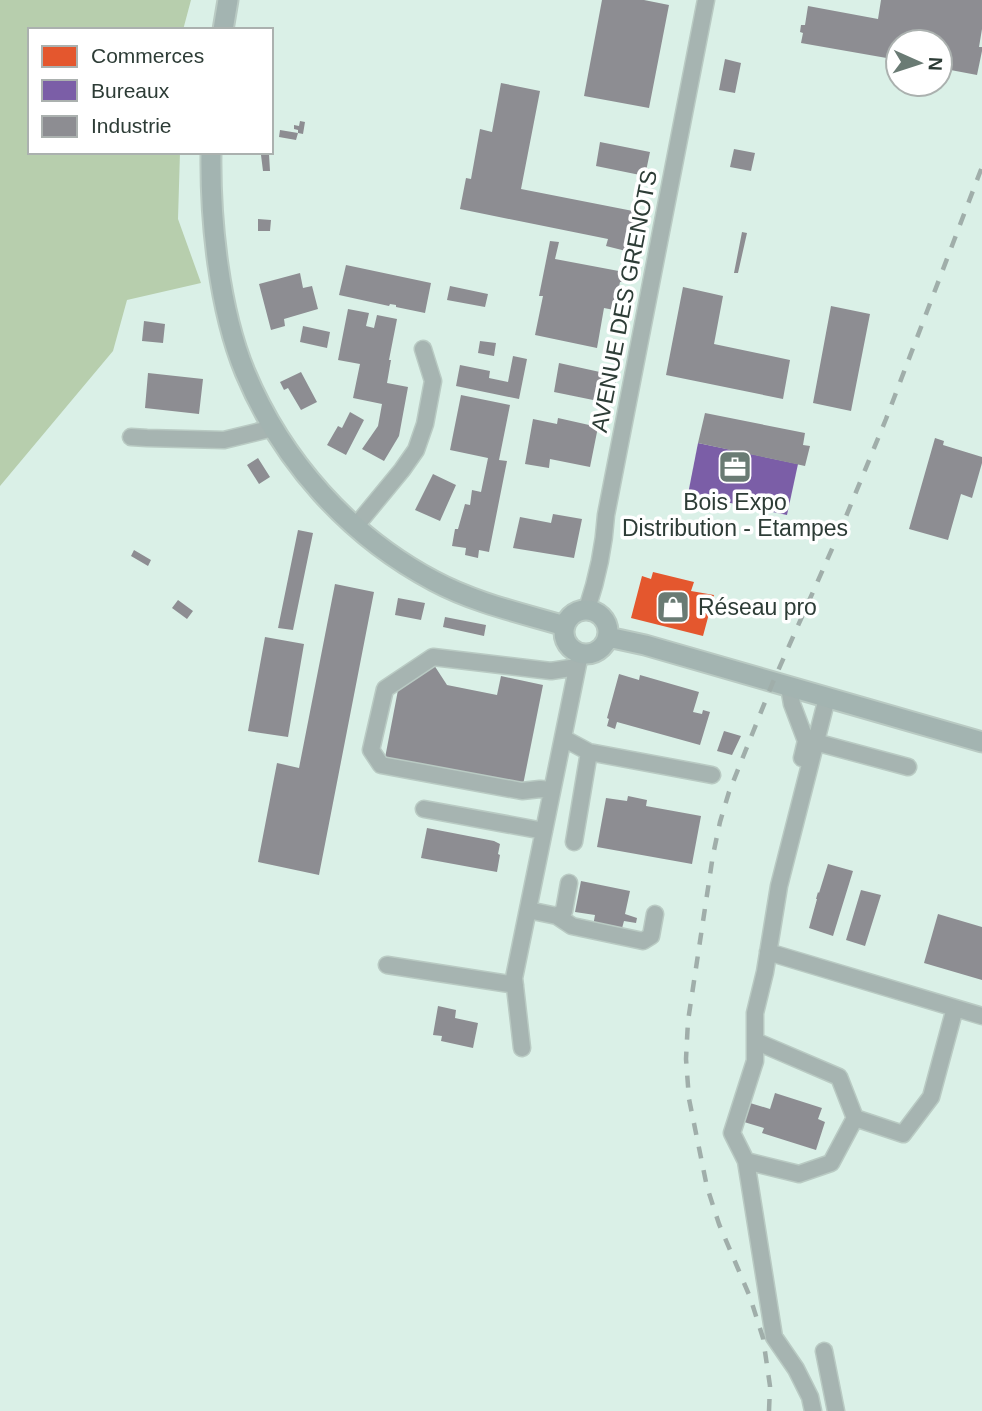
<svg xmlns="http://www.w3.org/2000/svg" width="982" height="1411" font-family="Helvetica,sans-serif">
<rect width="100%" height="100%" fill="#daf0e7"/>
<!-- forest -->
<path fill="#b7cead" d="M0 0H191L183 30H30V152H180L178 219 201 283 127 300 113 351 0 486Z"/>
<!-- shops -->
<path fill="#e4572e" d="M653 572 694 582 691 591 714 595 703 636 631 618 642 576 651 579Z"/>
<!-- offices -->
<path fill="#7b5ea7" d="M698 443 798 464 787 515 688 494Z"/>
<!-- industry -->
<path fill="#8d8d92" d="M602 0H644L669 5 649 108 584 96Z
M881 0H982V29L979 47H982V51L977 75 940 68V42H898V60L801 43 803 33 800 32 801 25H805L808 6 878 19Z
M725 59 741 63 735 93 719 90Z
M501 83 540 91 521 189 638 212 633 238H637L634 253 606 246 608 239 460 209 466 178 471 179 480 129 492 132Z
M300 121 305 122 303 134 298 133 296 140 279 137 280 130 298 133V130L294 129V125L299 126Z
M600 142 650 152 645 176 596 166Z
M734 149 755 153 751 171 730 167Z
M269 154 270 171H263L261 155Z
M258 219 271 220 270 231H258Z
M742 232 747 233 738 273H734Z
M550 241 559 242 555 259 624 272 622 282H620L614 310 604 308 597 348 535 335 543 296H539Z
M346 265 431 283 425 313 396 307V305L390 304 389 306 339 295Z
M300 273 303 288 312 286 318 309 284 319 285 326 271 330 259 284Z
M450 286 488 294 485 307 447 300Z
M683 287 723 296 714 344 790 360 783 399 666 375Z
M831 306 870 314 851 411 813 403Z
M348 309 369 313 366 326 374 328 377 315 397 319 389 360H391L387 383 408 387 399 436 384 461 362 449 378 426 382 404 353 398 360 364 338 360Z
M144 321 165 324 163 343 142 341Z
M303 326 330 332 327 348 300 342Z
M480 341 496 343 494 356 478 353Z
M513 356 527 359 519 399 456 386 460 365 490 371 489 378 508 382Z
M559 363 609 374 603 402 554 392Z
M610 371 618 372 614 393 607 391Z
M301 372 317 402 301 410 288 388 284 390 280 382Z
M148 373 203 379 199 414 145 408Z
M461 395 510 405 499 460 507 461 489 552 479 550 478 558 465 555 466 548 452 546 455 529H458L465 504 470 505 472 490 481 492 488 458 450 450Z
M350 412 364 420 346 455 327 445 338 426 342 428Z
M705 413 805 433 803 445 810 446 805 466 698 443Z
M558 418 598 427 590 467 550 459 549 468 525 464 533 419 557 424Z
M935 438 944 441 943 445 982 457V463L972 498 961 494 948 540 909 529Z
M258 458 270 477 259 484 247 465Z
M433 474 456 485 440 521 415 510Z
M553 514 582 519 574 558 513 548 520 517 551 523Z
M298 530 313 533 293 630 278 628Z
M134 550 151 560 148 566 131 556Z
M335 584 374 592 319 875 258 862 277 763 299 768Z
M398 598 425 603 421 620 395 615Z
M178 600 193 611 187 619 172 608Z
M445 617 486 625 484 636 443 627Z
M265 637 304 644 288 737 248 731Z
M434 665 447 685 497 695 501 676 543 685 523 785 385 758 398 690Z
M619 674 639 680 640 675 699 692 693 712 702 714 703 710 710 712 700 745 617 722 615 729 607 726 609 719 607 718Z
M724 731 741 736 732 755 717 751Z
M628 796 647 800 646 806 701 816 692 864 597 847 606 798 627 801Z
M427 828 494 841 500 844 498 854 500 855 497 872 421 858Z
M828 864 853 871 833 936 809 928 817 899H816L818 892 819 893Z
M581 881 630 891 625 914 637 918 636 923 624 921 621 932 593 926 595 915 575 912Z
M861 890 881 895 865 946 846 940Z
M938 914 982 927V980L924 963Z
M438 1006 456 1010 455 1018 478 1023 473 1048 441 1041 442 1036 433 1035Z
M775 1093 822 1108 818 1119 825 1122 816 1150 762 1133 764 1128 744 1122 750 1103 770 1109Z"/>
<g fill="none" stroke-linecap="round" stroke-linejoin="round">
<defs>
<path id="minor" d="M131 437 147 438 224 440 273 428
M355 527 402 470 416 450 425 424 433 381 423 349
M587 609C597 579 604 547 606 515L706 0
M789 687 792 704 806 741 802 758
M563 738 589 752 712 775
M815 742 908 767
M552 790 540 789 522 791 381 765 371 750 385 689 433 657 551 671 577 667
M424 809 544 831
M574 842 589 752
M528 910 557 916 564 911 569 883
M557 916 572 926 643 941 651 936 655 914
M768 952 982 1016
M387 965 515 985
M755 1041 839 1077 855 1118 903 1134 931 1097 955 1008
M522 1048 514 978 580 654
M746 1161 799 1174 831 1163 855 1118
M824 1351 836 1411
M813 1411 810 1397 796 1369 774 1337 746 1161 732 1133 755 1061V1013L765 972 779 886 827 698"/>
<path id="major" d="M223 30 228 0
M211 152C210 220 219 309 245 372 282 461 349 536 434 581 475 603 521 613 565 626
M564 632a22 22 0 1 1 44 0a22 22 0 1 1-44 0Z
M608 637 645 645 982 742"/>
</defs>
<!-- minor casing -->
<use href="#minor" stroke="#b9cac3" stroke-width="19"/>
<!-- major casing -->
<use href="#major" stroke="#b9cac3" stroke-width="23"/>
<!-- minor -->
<use href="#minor" stroke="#a6b4b1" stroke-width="16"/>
<!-- major -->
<use href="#major" stroke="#a3b4b1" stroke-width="19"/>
<!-- rail -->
<path stroke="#a0aeaa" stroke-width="4.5" stroke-dasharray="12 12" stroke-linecap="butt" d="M769 1411 770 1386 763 1338 750 1297 719 1224 707 1187 689 1099 686 1059 688 1021 713 855 720 822 729 792 773 682 840 531 886 419 982 167"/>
</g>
<!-- icons -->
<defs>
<symbol id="office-square" viewBox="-11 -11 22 22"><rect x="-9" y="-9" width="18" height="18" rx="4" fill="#6a7b74" stroke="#fff"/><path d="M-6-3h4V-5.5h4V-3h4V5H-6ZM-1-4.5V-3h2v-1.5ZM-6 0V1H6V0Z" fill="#fff"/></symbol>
<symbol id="shop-square" viewBox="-11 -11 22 22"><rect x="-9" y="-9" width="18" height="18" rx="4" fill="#6a7b74" stroke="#fff"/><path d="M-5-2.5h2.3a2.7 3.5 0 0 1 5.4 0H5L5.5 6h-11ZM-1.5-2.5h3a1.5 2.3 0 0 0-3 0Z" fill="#fff"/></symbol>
</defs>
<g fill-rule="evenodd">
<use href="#office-square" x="716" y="448" width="38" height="38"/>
<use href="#shop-square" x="654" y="588" width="38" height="38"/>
</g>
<g text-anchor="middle" stroke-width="7" stroke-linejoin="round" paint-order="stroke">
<!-- street labels -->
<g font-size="23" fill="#2d3c36" stroke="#fff">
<text transform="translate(624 301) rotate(-79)" y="8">AVENUE DES GRENOTS</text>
</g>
<!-- poi labels -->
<g font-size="23" fill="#2d3c36" stroke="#fff">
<text x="735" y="510">Bois Expo<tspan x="735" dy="26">Distribution - Etampes</tspan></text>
<text x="698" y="615" text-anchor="start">Réseau pro</text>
</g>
</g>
<!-- legend -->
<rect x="28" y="28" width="245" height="126" fill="#ffffff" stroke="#abb1af" stroke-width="2"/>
<rect x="42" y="46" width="35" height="21" fill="#e4572e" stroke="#abb1af" stroke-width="2"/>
<text x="91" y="63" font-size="21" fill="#2d3c36">Commerces</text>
<rect x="42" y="80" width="35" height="21" fill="#7b5ea7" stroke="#abb1af" stroke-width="2"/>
<text x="91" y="98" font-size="21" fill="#2d3c36">Bureaux</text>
<rect x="42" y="116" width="35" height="21" fill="#8d8d92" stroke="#abb1af" stroke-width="2"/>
<text x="91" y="133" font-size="21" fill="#2d3c36">Industrie</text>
<!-- north arrow -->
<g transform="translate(919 63) rotate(93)"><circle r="33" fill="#ffffff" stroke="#abb1af" stroke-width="2"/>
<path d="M0-5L12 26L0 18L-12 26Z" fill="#6a7b74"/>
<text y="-10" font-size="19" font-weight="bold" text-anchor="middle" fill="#2d3c36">N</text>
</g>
</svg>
